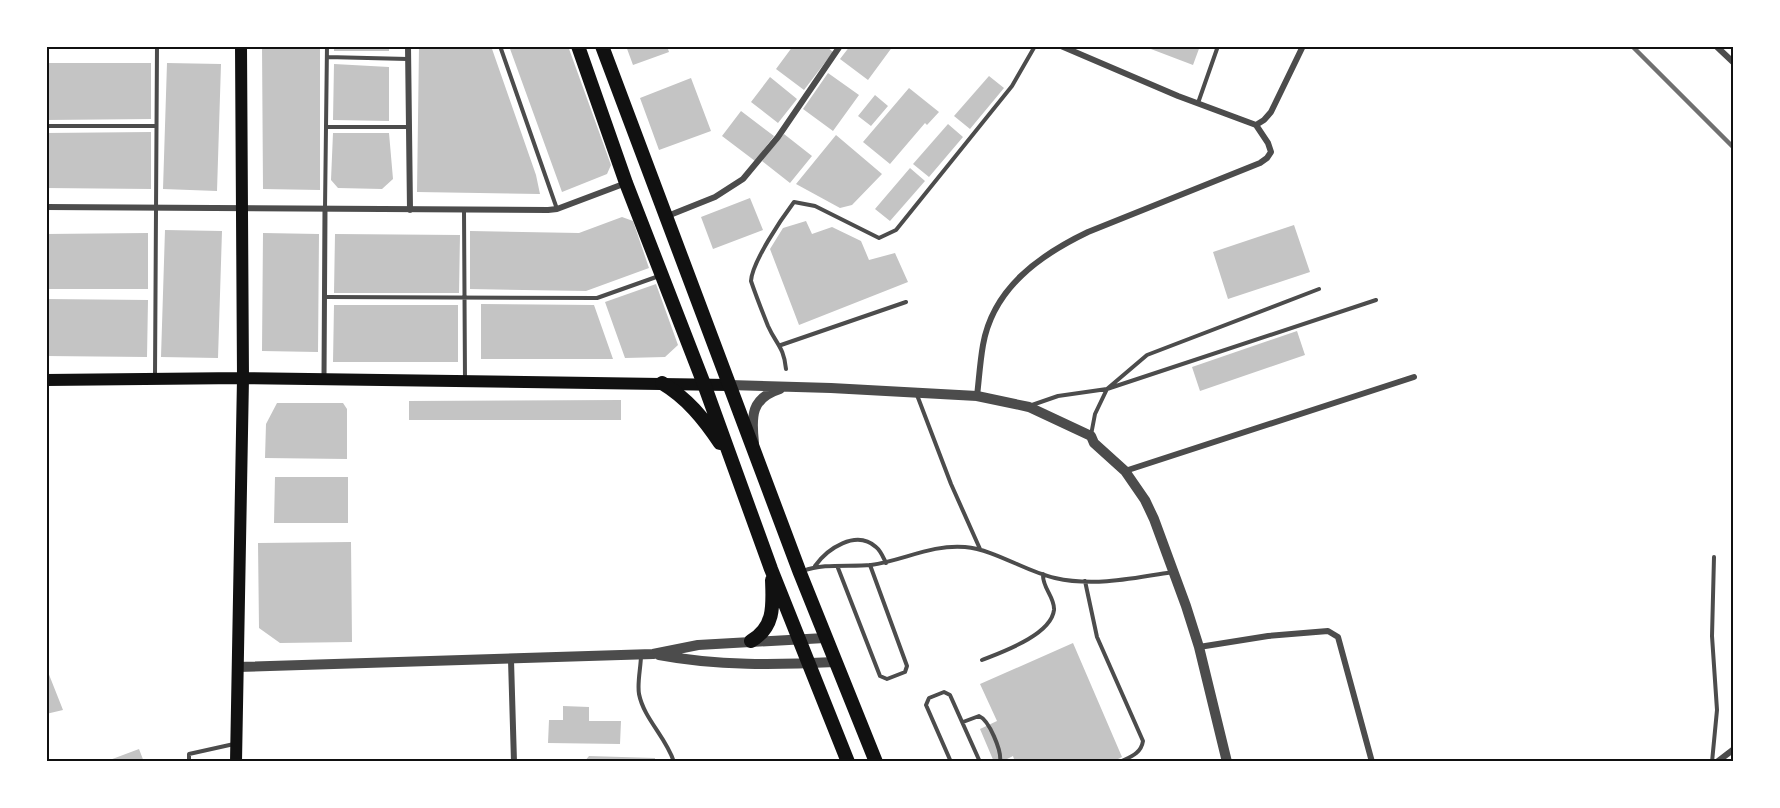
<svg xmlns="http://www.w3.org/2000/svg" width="1780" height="808" font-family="'Fira Sans Condensed',sans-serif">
<rect width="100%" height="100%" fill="#fff"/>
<!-- building -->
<path fill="#c4c4c4" d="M262 46H320V190L263 189Z
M334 46H389V51H334Z
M419 46H491L536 175 540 194 417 192Z
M509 46H568L611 165 607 174 562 192Z
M626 46H667L669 52 633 65Z
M793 46H826L833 52 804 90 776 69Z
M850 46H893L868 80 840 59Z
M1143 46H1200L1193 65Z
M46 63H151V119L46 120Z
M167 63 221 64 217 191 163 189Z
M334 64 389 67V121L333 120Z
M828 73 859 95 833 131 803 109Z
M989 76 1004 88 970 129 954 116Z
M770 77 797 99 778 123 751 102Z
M691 78 711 131 659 150 640 98Z
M909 88 939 112 927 125 925 123 890 164 863 142Z
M875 95 888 106 871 126 858 116Z
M741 111 774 136 755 161 722 136Z
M948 124 963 137 929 177 913 164Z
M151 132V189L46 188V133Z
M333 133H389L393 179 382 189 338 188 331 180Z
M784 134 812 156 790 183 762 161Z
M836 135 882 174 852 205 840 208 796 184Z
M910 168 925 181 890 221 875 209Z
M750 198 763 230 713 249 701 217Z
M622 217 633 221 649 268 586 291 470 289V231L579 233Z
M806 221 812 234 832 227 861 241 869 260 895 253 908 282 799 325 770 249 783 228Z
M1294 225 1310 272 1228 299 1213 252Z
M165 230 222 231 218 358 161 357Z
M148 233V289H46V234Z
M263 233 319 234 318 352 262 351Z
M335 234 460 235 459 293H334Z
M656 284 678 345 665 357 625 358 605 302Z
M46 299 148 300 147 357 46 356Z
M481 304 594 305 613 359H481Z
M334 305H458V362H333Z
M1297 331 1305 355 1200 391 1192 367Z
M621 400V420H409V401Z
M277 403H343L347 409V459L265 458 266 424Z
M275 477H348V523H274Z
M351 542 352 642 280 643 259 628 258 543Z
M1073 643 1122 757 1112 762H1015L1013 756 1001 762H994L980 729 997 721 980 684Z
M46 667 63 710 46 714Z
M563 706 589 707V721H621L620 744 548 743 549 720H563Z
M139 749 144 762H107V761Z
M589 756 655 758V762H584Z"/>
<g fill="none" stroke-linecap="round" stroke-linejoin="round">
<!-- service -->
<path stroke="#4c4c4c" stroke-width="4" d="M500 46 557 209
M327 57 408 59
M1198 103 1218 46
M46 126H156
M326 127H409
M325 208 327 46
M464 210 465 380
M325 297 597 298 659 276
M781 345 906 302
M786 369C784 347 776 344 768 326 762 311 756 296 751 281 752 262 782 218 794 202L815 206 879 238 896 230 1012 86 1035 46
M155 376 157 46
M917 395 951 484 980 549
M1032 405 1058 396 1107 389 1147 355 1319 289
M1091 435 1095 414 1107 389 1376 300
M815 566C827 549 856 529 876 547 881 551 883 557 886 563
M838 568 880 676 887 679 905 672 907 666 870 565
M803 571C824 563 849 567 871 565 902 561 932 544 965 547 996 550 1024 571 1055 578 1094 587 1135 578 1173 572
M1085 581 1097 637 1143 741C1141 754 1130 757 1120 762
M641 655C641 667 637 682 639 694 644 719 666 737 674 762
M982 660C1002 652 1051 635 1054 610 1055 597 1042 588 1043 574
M963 722 979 716C989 720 1002 751 1000 762
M189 762V754L234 744
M951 762 926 705 929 698 944 692 950 695 980 762
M1712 762 1717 710 1712 636 1714 557"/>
<!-- pedestrian -->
<path stroke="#4c4c4c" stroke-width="5" d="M324 378 325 209"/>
<!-- minor -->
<path stroke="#4c4c4c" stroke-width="6" d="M408 46 410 210
M1061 46 1178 96 1256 125 1264 120 1271 112 1303 46
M1716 46 1734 63
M46 207 548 210 557 209 626 183
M665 217 715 197 743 179 778 137 840 46
M977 396C979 379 980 362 983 345 993 288 1040 255 1088 232L1260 163 1267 158 1271 152 1268 143 1256 125
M1125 471 1414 377
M1199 647 1268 636 1328 631 1338 637 1372 762
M511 660 514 762
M1717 762 1734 749"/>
<!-- tertiary -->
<path stroke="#4c4c4c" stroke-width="10" d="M729 385 831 388 977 396 1029 407 1091 436 1094 443 1125 471 1145 500 1154 519 1186 606 1199 647 1227 762
M754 443C751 416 751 398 780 389
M659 655C717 666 777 665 835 662
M237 667 653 654 698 645 825 638"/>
<!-- secondary -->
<path stroke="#111" stroke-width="12" d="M46 380 243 378 729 385
M236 762 243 378 241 46"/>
<!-- trunk -->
<path stroke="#111" stroke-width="14" d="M578 46 626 183 704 384 771 569 848 762
M602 46 800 573 876 762
M662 383C687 398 704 419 720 443
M751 641C775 627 773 605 772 580"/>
<!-- rail -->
<path stroke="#707070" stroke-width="4.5" d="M1632 46 1734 148"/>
</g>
<!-- border -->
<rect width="1780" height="808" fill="none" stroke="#ffffff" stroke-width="96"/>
<rect x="48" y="48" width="1684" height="712" fill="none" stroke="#111" stroke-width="2"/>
</svg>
